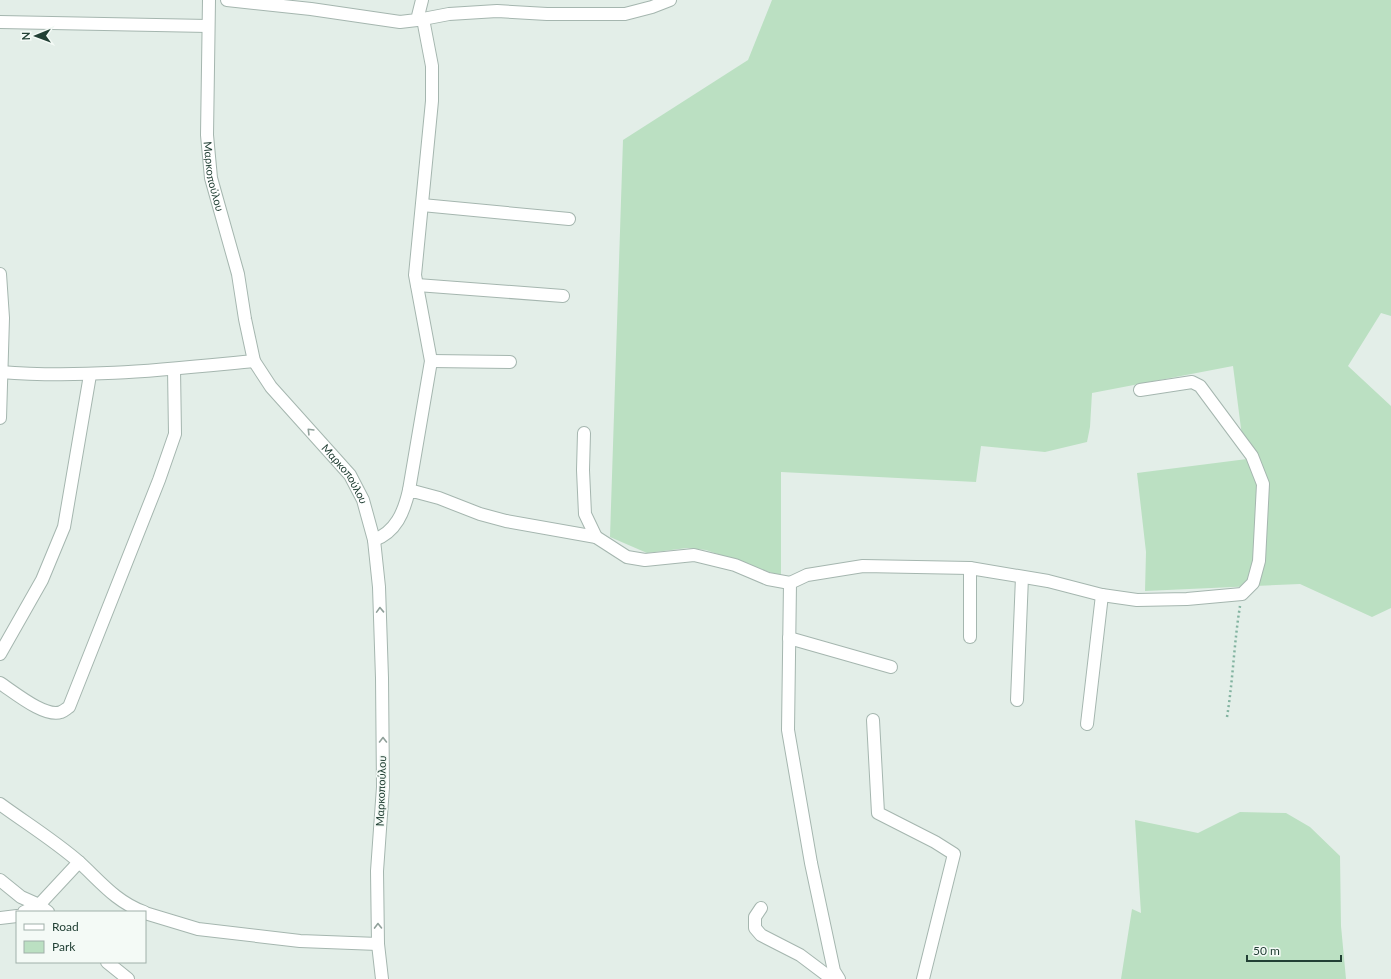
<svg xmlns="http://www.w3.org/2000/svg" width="1391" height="979" font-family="Lato,sans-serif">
<rect width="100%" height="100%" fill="#e3eee8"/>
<!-- green -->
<path fill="#bbe0c2" d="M772 0H1391V316L1381 313 1348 366 1391 406V608L1372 617 1300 584 1145 591 1146 552 1137 473 1247 459 1243 444 1233 366 1092 393 1090 427 1087 442 1045 452 981 446 976 482 781 472V576L706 550 687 548 647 553 610 537 623 140 748 60Z
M1240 812 1286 813 1310 827 1340 856 1341 926 1346 979H1121L1132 909 1141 913 1135 820 1198 833Z"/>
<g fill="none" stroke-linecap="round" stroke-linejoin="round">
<defs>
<g id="minor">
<path id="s1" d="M209 0 207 135 211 178 238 274 245 319 254 361 271 387 350 475 363 500 374 540 379 587 382 678 383 787 377 871 378 944 382 979"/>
<path d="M227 0 311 9 400 22 417 20 422 0"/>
<path d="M423 19 449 14 497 11 547 14H625L652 7 670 0"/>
<path d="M0 22 208 26"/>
<path d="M422 205 569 219"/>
<path d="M0 274 3 318 0 418"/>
<path d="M417 285 563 296"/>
<path d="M431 361 510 362"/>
<path d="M0 372C85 379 170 369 254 361"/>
<path d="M584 433 583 470 585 514 596 537"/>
<path d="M409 490 431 361 415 275 432 101V66L423 19 417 20"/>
<path d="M374 540C396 532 404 512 409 490L439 498 480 514 506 521 596 537 627 557 645 560 694 555 735 565 768 579 790 583"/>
<path d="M970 637V568"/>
<path d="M789 638 891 667"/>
<path d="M0 654 42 580 64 527 90 375"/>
<path d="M0 683C14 692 45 718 61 712 64 711 67 708 69 707L159 480 175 434 174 369"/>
<path d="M1017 700 1022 577"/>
<path d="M873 720 878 813 935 842 954 854 923 979"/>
<path d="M1087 724 1102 595"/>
<path d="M0 804C26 823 55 841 79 862 100 881 116 902 144 912"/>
<path d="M0 880 21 897 39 905 48 912"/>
<path d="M761 908 755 917V928L761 935 800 955 832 979"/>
<path d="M24 912 39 905 79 862"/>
<path d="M145 913 198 929 300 941 378 944"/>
<path d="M0 918 17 916"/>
<path d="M107 962 128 979"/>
<path d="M839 979 834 971 811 863 788 730 790 583 807 575 863 566 970 568 1048 581 1102 595 1137 600 1187 599 1242 594 1253 583 1259 561 1263 484 1252 456 1200 386 1192 382 1140 390"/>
</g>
</defs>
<!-- minor casing -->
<use href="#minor" stroke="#a5b6af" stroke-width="14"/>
<!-- path -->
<path stroke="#82b3a0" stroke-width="2.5" stroke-dasharray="2 3" stroke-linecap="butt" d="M1227 717C1233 680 1234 643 1240 606"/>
<!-- minor -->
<use href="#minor" stroke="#fff" stroke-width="12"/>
</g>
<!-- one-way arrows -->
<defs><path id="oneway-chevron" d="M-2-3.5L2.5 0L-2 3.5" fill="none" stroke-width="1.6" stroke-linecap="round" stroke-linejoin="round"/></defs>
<g stroke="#90a09a">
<use href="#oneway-chevron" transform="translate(310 431) rotate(-135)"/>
<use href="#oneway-chevron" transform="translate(380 610) rotate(-92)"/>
<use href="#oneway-chevron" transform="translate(383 740) rotate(-90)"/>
<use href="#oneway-chevron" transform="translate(378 926) rotate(-91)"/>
</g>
<g text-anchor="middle" stroke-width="3" stroke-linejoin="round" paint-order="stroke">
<!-- street labels -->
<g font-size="11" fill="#224035" stroke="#f4faf6">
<text dy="4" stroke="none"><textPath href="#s1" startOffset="177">Μαρκοπούλου</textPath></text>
<text dy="4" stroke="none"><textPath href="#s1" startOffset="512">Μαρκοπούλου</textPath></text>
<text transform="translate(381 791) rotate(-88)" y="4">Μαρκοπούλου</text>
</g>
</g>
<!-- legend -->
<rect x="16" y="911" width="130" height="52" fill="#f4faf6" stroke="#a0b0a9"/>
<rect x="24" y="924" width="20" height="6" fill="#ffffff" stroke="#a0b0a9"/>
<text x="52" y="931" font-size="12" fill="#224035">Road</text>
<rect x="24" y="941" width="20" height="12" fill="#bbe0c2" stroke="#a0b0a9"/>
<text x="52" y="951" font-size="12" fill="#224035">Park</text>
<!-- north arrow -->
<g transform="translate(36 36) rotate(269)" stroke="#f4faf6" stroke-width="3" paint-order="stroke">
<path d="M0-3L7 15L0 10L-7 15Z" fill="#224035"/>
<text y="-6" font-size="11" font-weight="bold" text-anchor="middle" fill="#224035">N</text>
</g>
<!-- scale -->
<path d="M1247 955v6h94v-6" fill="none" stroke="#224035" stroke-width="2"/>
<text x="1253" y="955" font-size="12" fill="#224035" stroke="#f4faf6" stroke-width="3" paint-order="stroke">50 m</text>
</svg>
